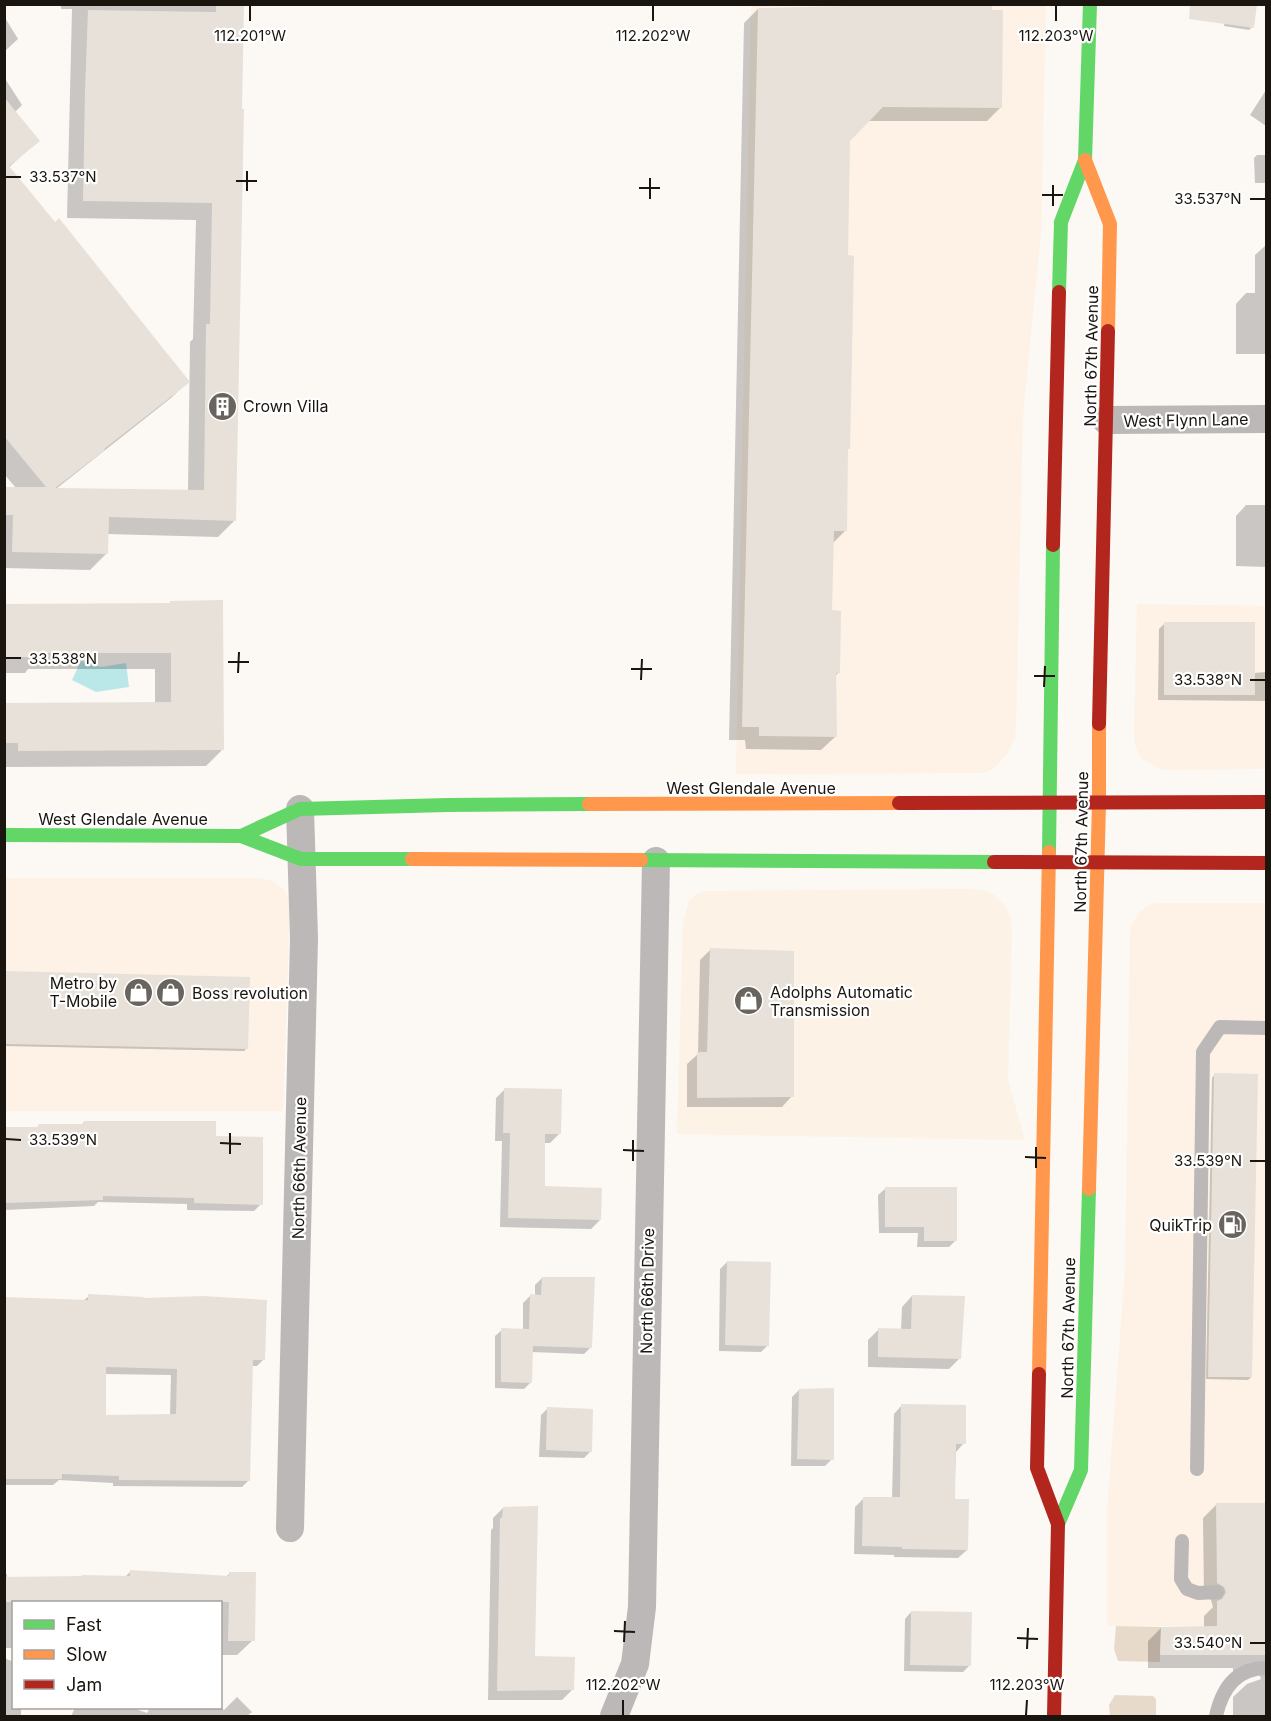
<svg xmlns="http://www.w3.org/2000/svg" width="1271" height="1721" font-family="Inter,sans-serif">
<rect width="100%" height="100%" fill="#fcf8f4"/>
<!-- built -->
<path fill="#fdf2e5" d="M751 5H1046L1041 232 1023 417 1016 727 1015 738 1008 753 993 769 982 773 736 774Z
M1137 604 1266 606V769L1162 770 1142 759 1137 750 1134 740Z
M4 878H259L272 881 283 889 290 900 283 1111H5Z
M1157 903H1266V1626H1107V1510L1125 1269 1130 935 1132 924 1139 913 1148 905Z"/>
<!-- industrial -->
<path fill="#fdf2e6" d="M969 889 987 891 994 895 1004 904 1010 916 1012 929 1008 1080 1025 1140 677 1134 683 921 689 901 697 894 706 891Z"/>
<!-- green -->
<path fill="#e8daca" d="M1116 1626 1161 1627 1160 1662 1118 1661 1114 1649Z
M1115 1695 1153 1696 1156 1699V1716H1110L1109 1705Z"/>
<!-- water -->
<path fill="#bae7e7" d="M81 661 101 667 126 663 129 687 96 692 72 680Z"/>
<!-- shadow -->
<path fill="#0003" fill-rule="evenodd" d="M61 4H243L235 520 218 537 107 534V553L90 570 4 568V490L6 488H16L4 474V77L22 105 15 112 38 141 8 168 188 382 171 398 56 489 188 491 190 342 193 339 196 220 67 218 72 9H61Z
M1227 4 1252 27 1249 30 1224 26Z
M758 9 1001 107 987 121H868L849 140 846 256 845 531 832 544 831 612 839 672 835 676V737L821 750 746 749 745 740H729L744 23Z
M4 16 18 39 4 52Z
M1266 90V126L1250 115Z
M1257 155H1266V183H1255L1254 158Z
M1266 245V354H1236V304L1246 293H1255V255Z
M1246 505H1266V567L1236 566V516Z
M7 605H168L223 749 206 766 4 767V705L155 704V669H28L25 673H4V607Z
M1165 623 1254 673 1266 672V701L1158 700 1159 629Z
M711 949 792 1096 782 1107H687V1064L698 1054 700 960Z
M4 973 247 1048 244 1051 4 1046Z
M1215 1074 1251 1377 1248 1380 1206 1379 1212 1078Z
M505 1089 559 1134 550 1143H544L543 1188 600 1220 591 1229 500 1227 502 1141H495L496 1098Z
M84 1122 214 1138 261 1204 254 1211 187 1210V1204L98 1202 94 1206 4 1210V1129H36L39 1125 81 1126Z
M885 1189 956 1240 949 1247H917L918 1233H879L878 1195Z
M727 1262 768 1345 761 1352 719 1351 720 1269Z
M542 1278 591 1347 584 1354 531 1352V1382L524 1389 495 1388V1336L502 1330H523V1303L530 1296H535V1285Z
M89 1296 264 1359 257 1366H252L248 1481 242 1487 113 1486V1483L59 1480 53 1485H4V1300L83 1301ZM104 1374 171 1375 170 1416 104 1417Z
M912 1296 960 1358 949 1369 868 1367V1340L879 1329 901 1330 902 1307Z
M799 1390 832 1459 825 1466H791L792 1397Z
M902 1405 964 1443 956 1452 954 1501 967 1550 958 1558 894 1557V1555L854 1554 855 1507 864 1498 892 1499 894 1414Z
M548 1408 591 1451 584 1458 539 1457 541 1415Z
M1216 1505H1266V1716H1233V1697L1247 1684 1261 1679 1260 1676 1255 1672 1233 1675V1668H1148V1641L1161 1628H1204V1616L1213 1607 1211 1600 1204 1596 1203 1518Z
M503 1508 533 1658 572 1690 562 1700H488L491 1530 493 1528V1518Z
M130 1572 226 1577 230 1573 253 1640 237 1655H220V1602H14V1648H4V1574H7V1579L125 1577Z
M911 1612 970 1665 963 1672 904 1671 905 1619Z
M4 1658 14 1662V1708H21V1716H4Z
M237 1697 252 1712 247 1716H71L75 1708H133L147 1713 150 1708 220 1707 224 1710Z"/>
<!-- building -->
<path fill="#e7e1d9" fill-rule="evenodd" d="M216 4H244L242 109H244L236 521 109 517 108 554 12 552 13 515H6V487H46L4 436V97L40 141 9 166 55 222 59 218 190 382 104 449 105 450 55 488 204 490 206 324H210L212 203 83 201 85 91 88 10 216 12Z
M935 4H992V10H1003L1002 108 883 107 850 141 848 255 854 256 850 449H848L847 531H834L832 610 841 611 840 673H836L837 737 759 736V727H742L758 8Z
M1190 4H1257L1254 28 1189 19Z
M223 600 224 750 18 751V743H4V703L171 702V653H43V657H4L6 604 170 603V601Z
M1164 622H1255V695H1164Z
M710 948 794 951V1097L697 1098V1052H707Z
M4 971 250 977 248 1049 4 1044Z
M1214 1073 1258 1074 1252 1377H1208Z
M504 1088 562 1089 561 1134H545V1186L602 1188 601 1220 508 1218 510 1133H503Z
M84 1121H216V1136L263 1137V1205L194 1203V1198L103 1196V1200L4 1203V1127H38L39 1124H84Z
M885 1187H957V1241H924V1227H885Z
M727 1261 771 1262 769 1346 725 1345Z
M542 1277H595L592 1348 533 1346 532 1383 501 1382V1328L529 1329 530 1294 541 1295Z
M88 1294 144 1297V1298L203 1296 267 1300 265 1360H253L250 1481 119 1480V1476L62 1474V1479H4V1297L88 1300ZM106 1367 177 1369 176 1414 106 1415Z
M912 1295 965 1296 961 1359 878 1357V1328L911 1329Z
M834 1388V1460L797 1459 799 1389Z
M901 1404 966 1405V1444H956L955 1499H969L968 1550 902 1549V1547L862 1546 863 1497H900Z
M547 1407 593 1409 592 1452 546 1450Z
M1216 1503H1266V1655H1160L1161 1627 1217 1626V1601L1222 1599 1226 1592 1224 1587 1217 1583Z
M538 1506 535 1656 575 1657 574 1690 497 1691 500 1518H502L503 1507Z
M130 1570 229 1576V1572H256L255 1641H228L229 1602H4V1577L82 1576V1575L130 1576Z
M911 1611 972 1612 971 1666 910 1665Z"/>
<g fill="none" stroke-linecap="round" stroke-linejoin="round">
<!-- lane -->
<path stroke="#bcb8b8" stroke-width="14" d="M1197 1469 1203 1052 1220 1027 1266 1028
M1182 1541 1181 1579 1187 1589 1198 1593 1217 1592
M1216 1716C1222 1689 1236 1668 1266 1668"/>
<!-- street -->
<path stroke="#bcb8b8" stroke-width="28" d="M1106 420 1266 419
M290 1528 304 938 300 809
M614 1716 635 1664 642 1607 656 861"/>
<!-- fast -->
<path stroke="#63d668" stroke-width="14" d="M1059 292 1061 222 1085 160 1090 4
M4 835 241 836 301 859H412
M241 836 300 809 447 805 589 804
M1049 852 1053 545
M641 860 994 862
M1058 1524 1081 1470 1089 1189"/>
<!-- slow -->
<path stroke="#ff974d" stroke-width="14" d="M1085 160 1110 224 1108 331
M589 804 899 803
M412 859 641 860
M1089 1189 1099 803V724
M1039 1374 1049 852"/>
<!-- jam -->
<path stroke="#b3261e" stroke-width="14" d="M1053 545 1059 292
M1099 724 1108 331
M899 803 1266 802
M994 862 1266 863
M1039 1374 1037 1468 1058 1524 1054 1716"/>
</g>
<!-- ticks -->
<path fill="none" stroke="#1b150f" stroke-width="2" d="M250 21V6M653 21V6M1056 21V6M6 177H21M236 181H257M639 188H660M247 191V171M1042 195H1063M650 199V178M1250 199H1265M1053 206V185M6 658H21M228 662H249M631 669H652M238 673 239 652M1034 676H1055M641 680 642 659M1250 680H1265M1044 687 1045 666M6 1139 21 1140M220 1143 241 1144M623 1150 644 1151M230 1154V1133M1025 1157 1046 1158M633 1161V1140M1250 1161H1265M1036 1168V1147M614 1631 635 1632M1017 1638 1038 1639M624 1642 625 1621M1250 1643H1265M1027 1649 1028 1628M623 1715V1700M1026 1715 1027 1700"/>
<!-- icons -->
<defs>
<symbol id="building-disc" viewBox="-11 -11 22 22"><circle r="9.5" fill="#6a645f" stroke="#fff"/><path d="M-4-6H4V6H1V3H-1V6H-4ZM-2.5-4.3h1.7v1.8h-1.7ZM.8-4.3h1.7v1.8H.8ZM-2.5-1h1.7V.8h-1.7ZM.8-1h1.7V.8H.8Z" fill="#fff"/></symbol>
<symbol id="shop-disc" viewBox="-11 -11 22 22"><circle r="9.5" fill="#6a645f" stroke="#fff"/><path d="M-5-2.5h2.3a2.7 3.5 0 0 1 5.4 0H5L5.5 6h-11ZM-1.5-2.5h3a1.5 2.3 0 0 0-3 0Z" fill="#fff"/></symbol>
<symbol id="fuel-disc" viewBox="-11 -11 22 22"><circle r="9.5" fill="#6a645f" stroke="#fff"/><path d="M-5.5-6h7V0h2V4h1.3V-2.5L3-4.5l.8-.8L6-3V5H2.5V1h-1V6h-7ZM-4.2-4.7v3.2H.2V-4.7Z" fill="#fff"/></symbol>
</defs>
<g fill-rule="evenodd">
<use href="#building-disc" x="206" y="390" width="33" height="33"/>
<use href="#shop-disc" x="122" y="976" width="33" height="33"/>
<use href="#shop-disc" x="154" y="976" width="33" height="33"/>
<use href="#shop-disc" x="732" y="984" width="33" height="33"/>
<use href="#fuel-disc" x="1216" y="1208" width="33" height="33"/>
</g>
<g text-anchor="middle" stroke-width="4.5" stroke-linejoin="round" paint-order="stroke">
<!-- street labels -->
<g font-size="16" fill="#1b150f" stroke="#fff">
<text transform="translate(1091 356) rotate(-89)" y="6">North 67th Avenue</text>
<text transform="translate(1186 420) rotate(-1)" y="6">West Flynn Lane</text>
<text x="751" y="794">West Glendale Avenue</text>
<text x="123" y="825">West Glendale Avenue</text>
<text transform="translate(1081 842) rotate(-89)" y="6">North 67th Avenue</text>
<text transform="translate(299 1168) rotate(-89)" y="6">North 66th Avenue</text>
<text transform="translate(647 1291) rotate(-89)" y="6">North 66th Drive</text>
<text transform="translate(1068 1328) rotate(-89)" y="6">North 67th Avenue</text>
</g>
<!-- poi labels -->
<g font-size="16" fill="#1b150f" stroke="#fff" text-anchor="start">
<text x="243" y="412">Crown Villa</text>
<text x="117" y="989" text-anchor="end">Metro by<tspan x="117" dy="18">T-Mobile</tspan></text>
<text x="770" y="998">Adolphs Automatic<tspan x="770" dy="18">Transmission</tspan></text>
<text x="192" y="999">Boss revolution</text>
<text x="1212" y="1231" text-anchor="end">QuikTrip</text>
</g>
</g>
<g font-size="15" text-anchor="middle" fill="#1b150f" stroke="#fff" stroke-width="4.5" stroke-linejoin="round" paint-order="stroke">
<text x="250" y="41">112.201°W</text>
<text x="653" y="41">112.202°W</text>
<text x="1056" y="41">112.203°W</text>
<text x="63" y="182">33.537°N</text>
<text x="1208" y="204">33.537°N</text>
<text x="63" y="664">33.538°N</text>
<text x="1208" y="685">33.538°N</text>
<text x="63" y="1145">33.539°N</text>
<text x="1208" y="1166">33.539°N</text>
<text x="1208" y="1648">33.540°N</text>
<text x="623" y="1690">112.202°W</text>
<text x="1027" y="1690">112.203°W</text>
</g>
<!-- border -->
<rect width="1271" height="1721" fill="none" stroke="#1b150f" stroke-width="12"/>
<!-- legend -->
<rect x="12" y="1601" width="210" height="108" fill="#ffffff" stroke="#a4a19f" stroke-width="1.5"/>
<rect x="24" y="1620" width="30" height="9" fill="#63d668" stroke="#a4a19f" stroke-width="1.5"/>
<text x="66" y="1631" font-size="18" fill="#1b150f">Fast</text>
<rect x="24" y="1650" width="30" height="9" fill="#ff974d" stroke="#a4a19f" stroke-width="1.5"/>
<text x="66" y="1661" font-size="18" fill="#1b150f">Slow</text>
<rect x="24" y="1680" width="30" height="9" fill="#b3261e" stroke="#a4a19f" stroke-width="1.5"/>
<text x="66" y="1691" font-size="18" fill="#1b150f">Jam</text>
</svg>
